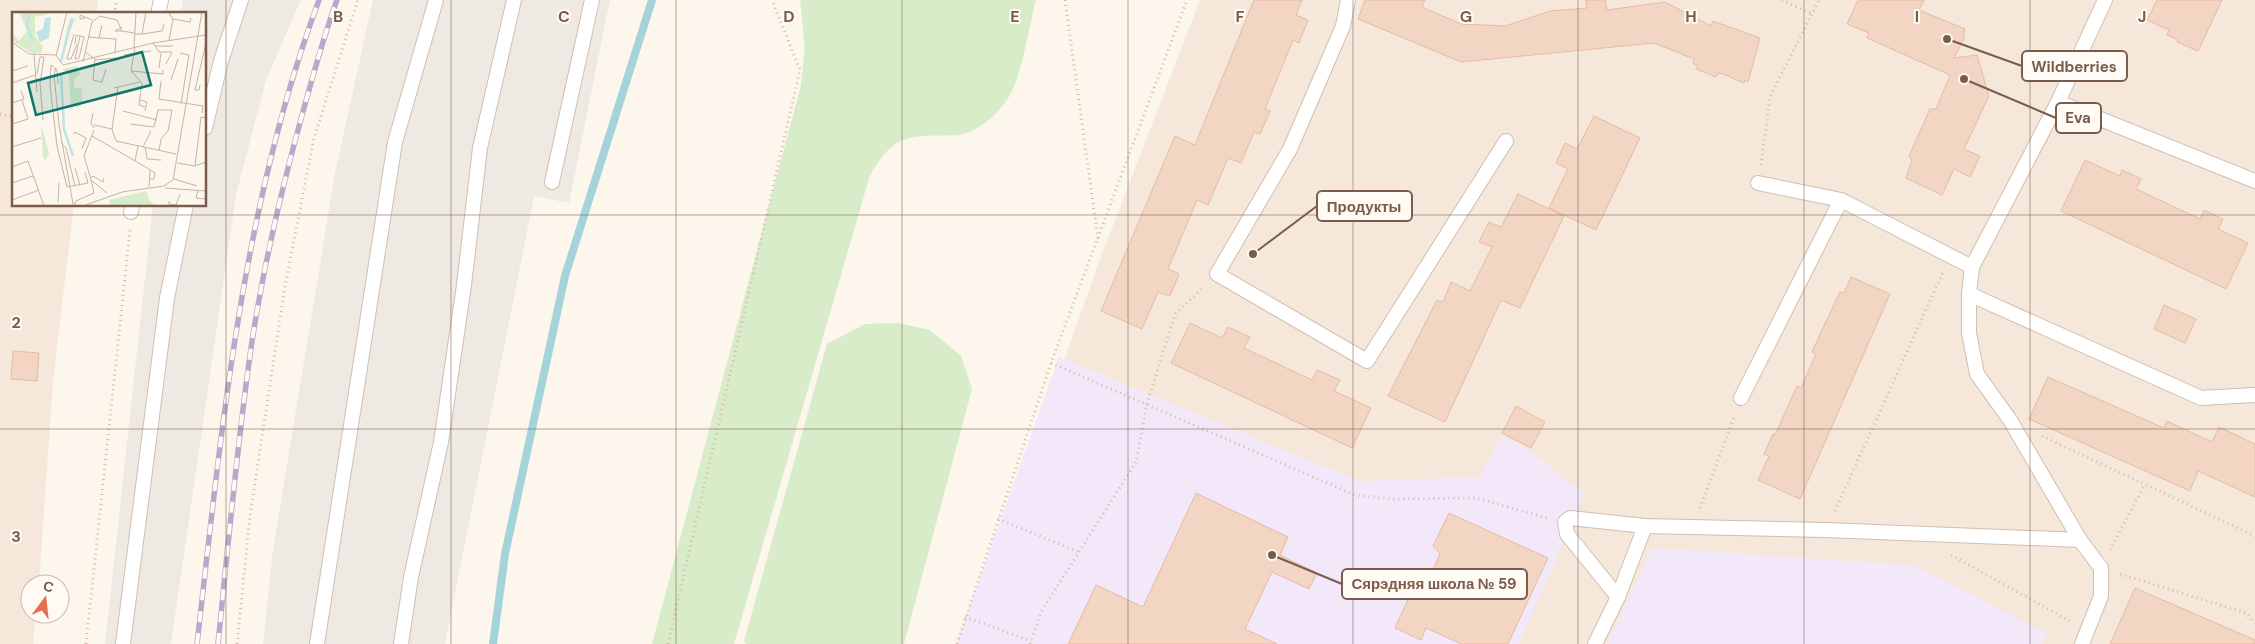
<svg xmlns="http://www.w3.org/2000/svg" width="2255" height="644" viewBox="0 0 2255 644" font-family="'DM Sans',sans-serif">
  <rect width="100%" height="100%" fill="#fdf6ec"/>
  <!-- residential -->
  <g fill="#f5e8da">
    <path d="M 0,0 L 98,0 L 96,14 L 14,14 L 14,205 L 74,205 L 53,381 L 39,584 L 30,584 L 30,614 L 36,614 L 33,644 L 0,644 Z"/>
    <path d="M 1200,0 L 2255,0 L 2255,644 L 967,644 L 1019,485 L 1102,254 Z"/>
  </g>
  <!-- industrial -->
  <g fill="#efe9e4">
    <path d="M 183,0 L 301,0 L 266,80 L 236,195 L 171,644 L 105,644 L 153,205 L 205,205 L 205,14 L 180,14 Z"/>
    <path d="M 373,0 L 610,0 L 569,203 L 534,196 L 445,644 L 263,644 L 273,550 L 335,173 Z"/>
  </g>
  <!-- education -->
  <g fill="#f3e8fa">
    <path d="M 1059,357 L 1359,481 L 1479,477 L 1502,436 L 1526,448 L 1584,494 L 1519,644 L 956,644 Z"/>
    <path d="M 1652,548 L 1913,565 L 2047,633 L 2041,644 L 1607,644 Z"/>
  </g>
  <!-- green -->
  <g fill="#d8ecc9">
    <path d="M 800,0 L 1036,0 C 1029,27 1023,69 1011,93 C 1002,111 979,132 958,135 C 937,137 912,132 894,145 C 883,153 877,164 870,175 L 734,644 L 652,644 L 801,85 L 805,48 Z"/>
    <path d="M 898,323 L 930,330 L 961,356 L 972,389 L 904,644 L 746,644 L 744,641 L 827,344 L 865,324 Z"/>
  </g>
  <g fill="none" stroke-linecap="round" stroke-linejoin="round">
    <!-- stream -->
    <path stroke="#a5d3da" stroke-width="8" d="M 493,644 L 505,554 L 565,276 L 652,0"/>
  </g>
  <!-- building -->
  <g fill="#f3d5c3" stroke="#e6bba3">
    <path d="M 1254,0 L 1302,0 L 1296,15 L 1308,20 L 1299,43 L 1293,40 L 1265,109 L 1270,111 L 1260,134 L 1254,132 L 1241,163 L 1228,158 L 1208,205 L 1197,200 L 1168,269 L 1179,274 L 1170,296 L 1158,292 L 1142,329 L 1101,311 L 1175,136 L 1195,145 Z"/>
    <path d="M 1365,0 L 1425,0 L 1422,7 L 1461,24 L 1505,26 L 1550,11 L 1587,8 L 1586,0 L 1605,0 L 1607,10 L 1665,2 L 1711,26 L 1713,21 L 1760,38 L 1748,82 L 1745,80 L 1744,83 L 1723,74 L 1718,73 L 1716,77 L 1696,69 L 1698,66 L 1693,63 L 1694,59 L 1654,43 L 1461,62 L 1358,19 Z"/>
    <path d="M 1858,0 L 1924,0 L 1919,10 L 1965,29 L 1963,35 L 1965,36 L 1954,58 L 1977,55 L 1989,96 L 1964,149 L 1980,156 L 1970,177 L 1954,169 L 1942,195 L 1906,178 L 1912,160 L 1909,156 L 1930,109 L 1936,109 L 1950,75 L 1867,38 L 1869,33 L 1847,24 Z"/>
    <path d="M 2157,0 L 2222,0 L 2198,51 L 2177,42 L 2178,40 L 2167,35 L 2169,30 L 2147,20 Z"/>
    <path d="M 1594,116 L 1640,138 L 1596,230 L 1549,208 L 1568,169 L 1556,163 L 1565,143 L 1577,149 Z"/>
    <path d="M 2085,160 L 2120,176 L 2122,170 L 2141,179 L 2136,189 L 2200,219 L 2204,210 L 2223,219 L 2218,229 L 2248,243 L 2226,289 L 2061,211 Z"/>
    <path d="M 1518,194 L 1564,216 L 1520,308 L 1501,300 L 1445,422 L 1388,396 L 1437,300 L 1441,302 L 1444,300 L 1451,282 L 1470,291 L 1492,247 L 1479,242 L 1489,222 L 1501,227 Z"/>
    <path d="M 1851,277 L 1890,294 L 1800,499 L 1758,480 L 1769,456 L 1764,454 L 1773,434 L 1775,435 L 1797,386 L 1801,388 L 1816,354 L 1812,352 L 1822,330 L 1840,292 L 1844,293 Z"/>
    <path d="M 2164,305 L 2196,319 L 2185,343 L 2154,329 Z"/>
    <path d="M 1190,323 L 1222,338 L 1228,327 L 1250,337 L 1244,348 L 1312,380 L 1317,370 L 1340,380 L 1334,391 L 1371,408 L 1352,448 L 1171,363 Z"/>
    <path d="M 13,351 L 39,353 L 37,381 L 11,379 Z"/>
    <path d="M 2048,377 L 2164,428 L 2167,421 L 2212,442 L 2219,427 L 2255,444 L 2255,497 L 2198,471 L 2190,491 L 2029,419 Z"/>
    <path d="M 1516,406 L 1545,422 L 1531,448 L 1502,433 Z"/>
    <path d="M 1196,493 L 1288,537 L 1280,555 L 1317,573 L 1309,589 L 1272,572 L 1245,629 L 1277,644 L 1068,644 L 1096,585 L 1143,607 Z"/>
    <path d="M 1449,513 L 1548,558 L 1508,644 L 1461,644 L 1426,628 L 1421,640 L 1395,628 L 1416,582 L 1427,583 L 1440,554 L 1433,546 Z"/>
    <path d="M 2135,588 L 2255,640 L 2255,644 L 2110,644 Z"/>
  </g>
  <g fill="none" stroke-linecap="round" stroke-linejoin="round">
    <!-- service casing -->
    <g stroke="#d1beb0" stroke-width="16">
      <g id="service">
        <path d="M 1348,0 L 1343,26 L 1290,149 L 1217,274 L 1367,361 L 1506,141"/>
        <path d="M 158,14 L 161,0"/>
        <path d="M 2058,102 L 2255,181"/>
        <path d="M 205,128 L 221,61 L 241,0"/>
        <path d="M 552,182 L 592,0"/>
        <path d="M 1758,183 L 1841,200 L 1972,267"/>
        <path d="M 131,212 L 132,205"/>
        <path d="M 1969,294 L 2201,398 L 2255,395"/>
        <path d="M 1741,398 L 1841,200"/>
        <path d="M 1618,597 L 1567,534 L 1565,522 L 1570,518 L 1645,526 L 1826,530 L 2080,540"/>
        <path d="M 123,644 L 167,298 L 186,205"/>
        <path d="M 317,644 L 395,142 L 436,0"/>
        <path d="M 401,644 L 411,577 L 441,442 L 464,285 L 480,148 L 514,0"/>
        <path d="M 1595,644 L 1618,597 L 1645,526"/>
        <path d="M 2082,644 L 2101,596 L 2101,568 L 2080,540 L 2010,420 L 1977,374 L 1969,333 L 1969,294 L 1972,267 L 2058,102 L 2105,0"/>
      </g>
    </g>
    <!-- path -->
    <g stroke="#d9b8a5" stroke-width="3" stroke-dasharray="1 4" stroke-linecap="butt">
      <path d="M 1065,0 L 1098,239"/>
      <path d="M 1782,0 L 1812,14"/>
      <path d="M 114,14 L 117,0"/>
      <path d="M 0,114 L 14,117"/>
      <path d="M 1761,165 L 1770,97 L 1819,0"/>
      <path d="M 1051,363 L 1355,495 L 1393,499 L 1476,498 L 1547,518"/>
      <path d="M 2042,436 L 2255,536"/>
      <path d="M 1700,508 L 1735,415"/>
      <path d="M 1835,511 L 1943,272"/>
      <path d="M 998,519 L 1079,552"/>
      <path d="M 2110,550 L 2145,484"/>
      <path d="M 1951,555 L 2070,621"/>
      <path d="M 2120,574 L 2246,613 L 2255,623"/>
      <path d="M 965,617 L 1031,641"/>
      <path d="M 86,644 L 130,230"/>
      <path d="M 237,644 L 250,516 L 285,286 L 314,138 L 358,0"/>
      <path d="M 668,644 L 800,70 L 772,0"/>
      <path d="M 957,644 L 1051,363 L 1187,0"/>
      <path d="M 1030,644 L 1041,612 L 1136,462 L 1147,404 L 1175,314 L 1204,287"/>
    </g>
    <!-- service -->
    <use href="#service" stroke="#fff" stroke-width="14"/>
    <!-- rail casing -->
    <g stroke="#b9a8c9" stroke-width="5.5">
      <g id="rail">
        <path d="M 197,644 C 222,426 242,207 319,0"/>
        <path d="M 218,644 C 228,545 237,446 251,348 C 263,267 282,187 304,108 C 314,72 324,35 337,0"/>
      </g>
    </g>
    <!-- rail -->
    <use href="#rail" stroke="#fffaf3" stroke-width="4" stroke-dasharray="11" stroke-linecap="butt"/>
  </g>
  <!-- grid -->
  <path fill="none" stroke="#7a5c4d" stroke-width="1" stroke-opacity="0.55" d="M 226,0 L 226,644M 451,0 L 451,644M 676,0 L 676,644M 902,0 L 902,644M 1128,0 L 1128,644M 1353,0 L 1353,644M 1578,0 L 1578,644M 1804,0 L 1804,644M 2030,0 L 2030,644M 0,215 L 2255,215M 0,429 L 2255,429"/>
  <!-- overview -->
  <g transform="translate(12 12)">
    <rect width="194" height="194" fill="#fdf6ec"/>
    <path d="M 7,0 L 44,0 L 23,5 L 23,24 L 31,35 L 29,41 L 19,41 L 0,28 L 0,22 L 7,29 L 15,19 ZM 64,6 L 58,19 L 50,49 L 55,16 L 58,8 ZM 65,54 L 68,62 L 62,67 L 62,76 L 70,77 L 70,92 L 66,96 L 62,93 L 59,99 L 57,62 L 50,57 ZM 29,112 L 37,141 L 34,148 L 31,146 ZM 134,179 L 139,191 L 151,194 L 99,194 L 97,188 Z" fill="#d8ecc9"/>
    <path d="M 39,5 L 37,26 L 28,30 L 24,20 L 31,17 L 33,6 Z" fill="#bfe3e8"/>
    <path fill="none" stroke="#bfe3e8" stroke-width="2.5" d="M 18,0 L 15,13 L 20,28M 49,49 L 60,6M 49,61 L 52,117 L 61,144"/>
    <path fill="none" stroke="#c5b3a7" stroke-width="1" d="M 156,0 L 161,7 L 157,28M 73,6 L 68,7 L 68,3 L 80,8M 161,7 L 178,10 L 179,6M 110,15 L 103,19 L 110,19M 62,22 L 55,47 L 59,47 L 65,32M 123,22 L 130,22 L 134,0M 130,22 L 150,19 L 152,12M 77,25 L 87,26 L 90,13M 87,26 L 104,27 L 103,41M 0,30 L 17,42 L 44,43 L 51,53 L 141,31 L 194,23M 141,31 L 147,40 L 160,40 L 154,52M 63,32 L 64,23 L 68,24 L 63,47 L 67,46 L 72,25 L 68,24M 143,34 L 161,34M 122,35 L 124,0M 123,35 L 119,59 L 130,71 L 127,93 L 133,95M 73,40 L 83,47 L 81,68 L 90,70 L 94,57M 168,41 L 177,43 L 169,92M 22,42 L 25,80M 112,43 L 139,39M 44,44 L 55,0M 28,45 L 32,45 L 28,71 L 31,108M 83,48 L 104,46M 71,50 L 80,10 L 88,4 L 105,8 L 110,19 L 122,21M 42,55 L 39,53 L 38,73 L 45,134 L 55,175 L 76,171 L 73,160M 44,55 L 42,63 L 47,113 L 61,192M 147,56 L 149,41M 42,57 L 45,58 L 46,72M 0,59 L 16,54M 119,59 L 151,62 L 151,58M 25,62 L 28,45M 159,68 L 166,47M 149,69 L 147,87 L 191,94 L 190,101M 0,71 L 23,63M 188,73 L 187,78 L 183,78 L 194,31M 102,76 L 128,70M 128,88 L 135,90 L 133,99M 0,91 L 12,87 L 9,79M 111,99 L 145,108M 81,101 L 79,111 L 82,116M 0,112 L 16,107 L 10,88M 118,112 L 142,115 L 146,98 L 160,98 L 156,119 L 149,127 L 147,139M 82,113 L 100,117 L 104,129 L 164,142M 100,117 L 106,75M 62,122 L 63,120 L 74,126 L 70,137M 80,124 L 137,157 L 143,161 L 142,167 L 137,167M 194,128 L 194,146M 49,131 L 54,136 L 63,174M 0,135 L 29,126M 131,135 L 139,119M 133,135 L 135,147 L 149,148M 123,149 L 126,134M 165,151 L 183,154 L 194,150M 183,154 L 189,105 L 194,106M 0,155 L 16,149 L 32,194M 63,156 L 68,173M 78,167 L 81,164 L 91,170 L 92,166M 162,167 L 185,174M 79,168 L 72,144 L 82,118M 79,168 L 95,181M 0,171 L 21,164M 137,175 L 138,158M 153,176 L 194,179M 186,178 L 184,186 L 194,187M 0,188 L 27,178M 157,189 L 157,192 L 164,193 L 168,182M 46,190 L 47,171M 62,194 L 64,189 L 82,181 L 79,168M 71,194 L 110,180 L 152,174 L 161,168 L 190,0"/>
    <path fill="#0f766e" fill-opacity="0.15" stroke="#0f766e" stroke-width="2.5" d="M 130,40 L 139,73 L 24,103 L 16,71 Z"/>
    <rect width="194" height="194" fill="none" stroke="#7a5c4d" stroke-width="2.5"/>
  </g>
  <g font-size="16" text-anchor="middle" font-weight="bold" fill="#7a5c4d" stroke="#fffaf3" stroke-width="4" stroke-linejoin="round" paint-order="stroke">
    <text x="338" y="22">B</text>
    <text x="564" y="22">C</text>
    <text x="789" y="22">D</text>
    <text x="1015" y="22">E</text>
    <text x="1240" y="22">F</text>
    <text x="1466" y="22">G</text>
    <text x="1691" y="22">H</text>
    <text x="1917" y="22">I</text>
    <text x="2142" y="22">J</text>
    <text x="16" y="328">2</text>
    <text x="16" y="542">3</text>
  </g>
  <!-- callouts -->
  <path fill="none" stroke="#7a5c4d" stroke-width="2" d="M1947 39L2022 66M1964 79L2056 118M1253 254L1317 206M1272 555L1342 584"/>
  <g fill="#7a5c4d" stroke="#fffaf3" stroke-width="2">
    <circle cx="1947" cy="39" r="5"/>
    <circle cx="1964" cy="79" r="5"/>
    <circle cx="1253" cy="254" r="5"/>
    <circle cx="1272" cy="555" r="5"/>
  </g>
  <g fill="#fffaf3" stroke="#7a5c4d" stroke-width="2">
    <rect x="2022" y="51" width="105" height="30" rx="5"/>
    <rect x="2056" y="103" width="45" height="30" rx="5"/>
    <rect x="1317" y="191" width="95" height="30" rx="5"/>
    <rect x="1342" y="569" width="185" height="30" rx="5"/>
  </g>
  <g font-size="15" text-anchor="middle" font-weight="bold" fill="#7a5c4d">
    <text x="2074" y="72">Wildberries</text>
    <text x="2078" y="123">Eva</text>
    <text x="1364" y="212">Продукты</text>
    <text x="1434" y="589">Сярэдняя школа № 59</text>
  </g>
  <!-- north arrow -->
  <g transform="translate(45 599) rotate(15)"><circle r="24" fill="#fffaf3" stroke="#cabbb1"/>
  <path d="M0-4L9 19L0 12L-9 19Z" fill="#e76f51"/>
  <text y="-8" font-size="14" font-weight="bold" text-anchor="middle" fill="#7a5c4d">С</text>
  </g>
</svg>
